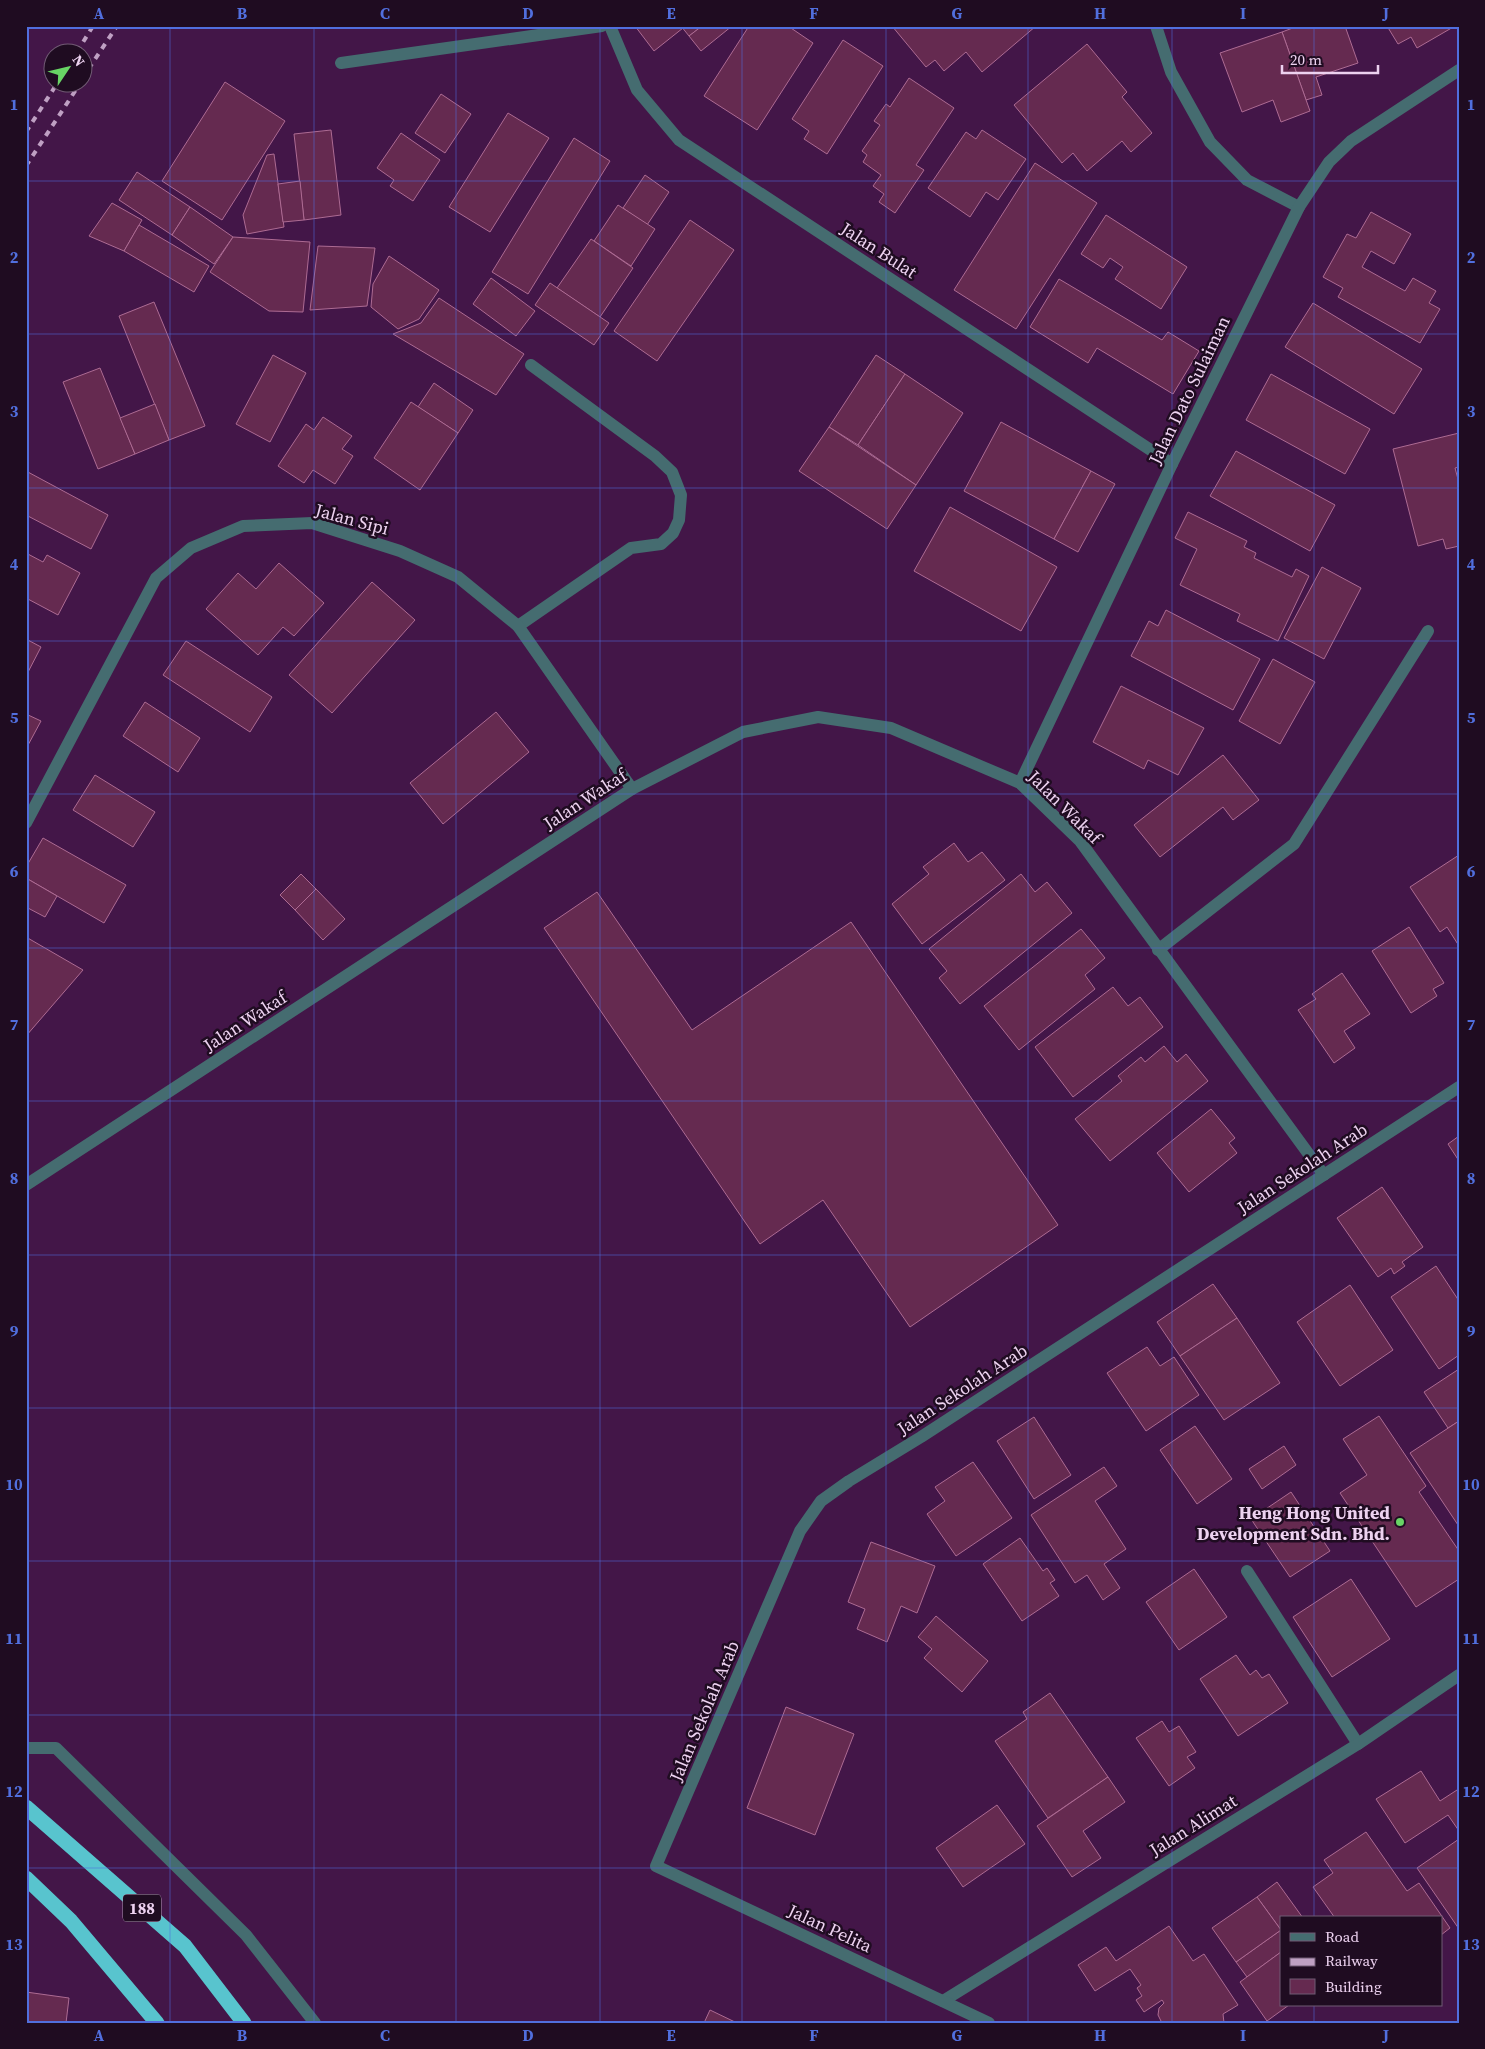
<svg xmlns="http://www.w3.org/2000/svg" width="1485" height="2049" viewBox="0 0 1485 2049" font-family="'Source Serif 4',serif">
  <rect width="100%" height="100%" fill="#431648"/>
  <!-- building -->
  <g fill="#652a50" stroke="#ad6b93">
    <path d="M 635,26 L 681,26 L 683,28 L 654,51 Z"/>
    <path d="M 681,26 L 702,26 L 689,36 Z"/>
    <path d="M 702,26 L 732,26 L 701,51 L 689,36 Z"/>
    <path d="M 749,26 L 788,26 L 813,43 L 757,130 L 704,96 Z"/>
    <path d="M 892,26 L 1036,26 L 982,72 L 966,52 L 944,71 L 935,60 L 926,67 Z"/>
    <path d="M 1298,26 L 1345,26 L 1358,63 L 1316,77 L 1322,95 L 1306,100 L 1282,32 Z"/>
    <path d="M 1387,26 L 1455,26 L 1417,48 L 1411,37 L 1398,44 Z"/>
    <path d="M 1282,32 L 1310,111 L 1281,122 L 1273,100 L 1242,112 L 1220,53 Z"/>
    <path d="M 843,40 L 883,66 L 827,154 L 804,139 L 809,131 L 792,119 Z"/>
    <path d="M 1087,44 L 1127,92 L 1122,97 L 1152,133 L 1131,152 L 1122,141 L 1087,171 L 1073,153 L 1062,163 L 1014,105 Z"/>
    <path d="M 909,78 L 954,108 L 916,165 L 924,170 L 895,213 L 879,202 L 884,194 L 873,186 L 881,175 L 863,162 L 867,155 L 862,151 L 880,125 L 874,121 L 886,104 L 890,107 Z"/>
    <path d="M 225,82 L 285,121 L 222,220 L 162,181 Z"/>
    <path d="M 441,94 L 471,114 L 445,153 L 415,133 Z"/>
    <path d="M 508,113 L 549,138 L 490,232 L 449,207 Z"/>
    <path d="M 331,130 L 341,215 L 304,220 L 294,134 Z"/>
    <path d="M 982,130 L 1026,159 L 998,200 L 986,192 L 970,217 L 928,188 L 966,132 L 976,139 Z"/>
    <path d="M 401,133 L 440,160 L 413,201 L 390,186 L 394,180 L 377,168 Z"/>
    <path d="M 574,138 L 610,161 L 528,294 L 492,272 Z"/>
    <path d="M 274,154 L 284,227 L 247,234 L 243,215 L 267,155 Z"/>
    <path d="M 1035,163 L 1097,203 L 1016,329 L 954,290 Z"/>
    <path d="M 137,172 L 190,207 L 172,235 L 119,200 Z"/>
    <path d="M 645,175 L 669,192 L 647,225 L 623,208 Z"/>
    <path d="M 300,181 L 304,220 L 283,222 L 278,184 Z"/>
    <path d="M 112,203 L 142,220 L 124,251 L 89,236 Z"/>
    <path d="M 618,205 L 655,229 L 631,266 L 594,241 Z"/>
    <path d="M 190,207 L 233,237 L 214,264 L 172,235 Z"/>
    <path d="M 1371,212 L 1411,234 L 1394,264 L 1371,251 L 1362,267 L 1405,291 L 1413,278 L 1436,291 L 1429,303 L 1440,309 L 1420,343 L 1338,297 L 1343,288 L 1323,277 L 1347,234 L 1356,238 Z"/>
    <path d="M 1106,215 L 1187,267 L 1161,309 L 1115,279 L 1123,267 L 1110,258 L 1103,268 L 1081,254 Z"/>
    <path d="M 690,220 L 734,250 L 657,361 L 614,331 Z"/>
    <path d="M 139,225 L 209,266 L 194,292 L 124,251 Z"/>
    <path d="M 233,237 L 310,242 L 303,312 L 269,311 L 210,272 Z"/>
    <path d="M 591,239 L 633,268 L 600,317 L 557,288 Z"/>
    <path d="M 318,246 L 375,248 L 367,306 L 310,310 Z"/>
    <path d="M 389,256 L 439,290 L 419,319 L 398,329 L 371,307 L 373,284 Z"/>
    <path d="M 491,278 L 535,311 L 516,336 L 473,304 Z"/>
    <path d="M 1059,279 L 1162,340 L 1168,332 L 1199,351 L 1173,394 L 1097,348 L 1088,363 L 1030,327 Z"/>
    <path d="M 550,283 L 609,323 L 594,345 L 535,305 Z"/>
    <path d="M 439,298 L 524,354 L 496,395 L 393,334 L 421,323 Z"/>
    <path d="M 154,302 L 205,426 L 169,440 L 119,316 Z"/>
    <path d="M 1313,303 L 1422,369 L 1394,414 L 1285,347 Z"/>
    <path d="M 273,355 L 306,373 L 270,442 L 236,424 Z"/>
    <path d="M 876,355 L 905,374 L 858,445 L 829,427 Z"/>
    <path d="M 100,368 L 135,454 L 98,469 L 63,382 Z"/>
    <path d="M 905,374 L 963,413 L 916,485 L 858,445 Z"/>
    <path d="M 1271,374 L 1370,429 L 1345,474 L 1246,420 Z"/>
    <path d="M 434,383 L 473,410 L 458,433 L 418,407 Z"/>
    <path d="M 411,402 L 458,433 L 420,490 L 374,458 Z"/>
    <path d="M 155,404 L 169,440 L 135,454 L 120,418 Z"/>
    <path d="M 323,417 L 352,436 L 342,449 L 353,456 L 335,484 L 313,470 L 304,483 L 278,466 L 306,424 L 314,430 Z"/>
    <path d="M 1001,422 L 1091,471 L 1054,539 L 964,491 Z"/>
    <path d="M 829,427 L 916,485 L 887,529 L 799,471 Z"/>
    <path d="M 1459,433 L 1459,467 L 1455,468 L 1459,483 L 1459,546 L 1446,549 L 1443,539 L 1418,546 L 1393,449 Z"/>
    <path d="M 1236,451 L 1335,505 L 1310,551 L 1210,496 Z"/>
    <path d="M 26,471 L 108,515 L 91,549 L 26,515 Z"/>
    <path d="M 1091,471 L 1115,484 L 1078,552 L 1054,539 Z"/>
    <path d="M 950,507 L 1057,567 L 1021,631 L 914,571 Z"/>
    <path d="M 1188,512 L 1247,541 L 1244,547 L 1256,553 L 1254,558 L 1292,577 L 1296,569 L 1309,576 L 1278,641 L 1237,621 L 1240,614 L 1180,585 L 1197,549 L 1175,538 Z"/>
    <path d="M 26,553 L 43,562 L 47,555 L 80,573 L 58,615 L 26,598 Z"/>
    <path d="M 279,563 L 324,603 L 294,636 L 283,627 L 258,655 L 206,609 L 238,573 L 256,589 Z"/>
    <path d="M 1322,567 L 1361,588 L 1324,659 L 1284,638 Z"/>
    <path d="M 372,582 L 415,620 L 332,713 L 289,675 Z"/>
    <path d="M 1166,610 L 1260,659 L 1233,710 L 1131,656 L 1149,621 L 1158,626 Z"/>
    <path d="M 26,639 L 41,647 L 26,676 Z"/>
    <path d="M 186,641 L 272,697 L 250,732 L 163,675 Z"/>
    <path d="M 1273,659 L 1315,682 L 1280,744 L 1239,721 Z"/>
    <path d="M 1121,686 L 1204,728 L 1178,775 L 1148,760 L 1144,769 L 1093,742 Z"/>
    <path d="M 145,702 L 200,738 L 178,772 L 123,736 Z"/>
    <path d="M 496,712 L 529,752 L 443,824 L 410,783 Z"/>
    <path d="M 26,714 L 41,721 L 27,747 L 26,746 Z"/>
    <path d="M 1223,755 L 1259,800 L 1233,820 L 1223,807 L 1160,857 L 1134,825 Z"/>
    <path d="M 95,775 L 155,812 L 133,847 L 73,810 Z"/>
    <path d="M 43,838 L 126,885 L 104,923 L 26,878 L 26,867 Z"/>
    <path d="M 954,843 L 968,862 L 982,852 L 1005,880 L 922,944 L 892,904 L 929,874 L 923,867 Z"/>
    <path d="M 1459,855 L 1459,946 L 1447,927 L 1440,932 L 1410,887 Z"/>
    <path d="M 301,874 L 316,889 L 295,910 L 280,895 Z"/>
    <path d="M 1021,874 L 1035,892 L 1047,882 L 1072,913 L 960,1004 L 939,978 L 947,971 L 929,949 Z"/>
    <path d="M 26,878 L 57,896 L 45,917 L 26,907 Z"/>
    <path d="M 316,889 L 345,919 L 323,940 L 295,910 Z"/>
    <path d="M 597,892 L 692,1030 L 851,922 L 1058,1225 L 910,1327 L 823,1200 L 760,1244 L 544,928 Z"/>
    <path d="M 1409,927 L 1444,983 L 1433,989 L 1437,996 L 1411,1013 L 1372,951 Z"/>
    <path d="M 1081,929 L 1105,958 L 1085,975 L 1095,989 L 1019,1050 L 984,1006 Z"/>
    <path d="M 26,937 L 83,970 L 26,1036 Z"/>
    <path d="M 1342,973 L 1370,1014 L 1344,1031 L 1355,1048 L 1334,1063 L 1298,1010 L 1316,999 L 1312,994 Z"/>
    <path d="M 1113,987 L 1128,1006 L 1140,997 L 1163,1027 L 1073,1097 L 1035,1047 Z"/>
    <path d="M 1164,1046 L 1177,1062 L 1186,1054 L 1208,1081 L 1110,1161 L 1075,1119 L 1122,1081 L 1118,1076 L 1141,1057 L 1145,1062 Z"/>
    <path d="M 1211,1109 L 1235,1138 L 1229,1143 L 1237,1153 L 1189,1192 L 1157,1153 Z"/>
    <path d="M 1459,1136 L 1459,1161 L 1448,1144 Z"/>
    <path d="M 1382,1187 L 1423,1247 L 1402,1262 L 1405,1266 L 1394,1274 L 1391,1268 L 1378,1277 L 1337,1218 Z"/>
    <path d="M 1436,1266 L 1459,1301 L 1459,1355 L 1439,1369 L 1391,1297 Z"/>
    <path d="M 1213,1284 L 1237,1318 L 1180,1356 L 1157,1322 Z"/>
    <path d="M 1350,1285 L 1393,1350 L 1340,1386 L 1297,1322 Z"/>
    <path d="M 1237,1318 L 1280,1383 L 1224,1420 L 1180,1356 Z"/>
    <path d="M 1147,1347 L 1160,1366 L 1174,1357 L 1199,1395 L 1146,1431 L 1107,1373 Z"/>
    <path d="M 1459,1369 L 1459,1421 L 1448,1428 L 1424,1392 Z"/>
    <path d="M 1379,1416 L 1426,1486 L 1419,1492 L 1459,1551 L 1459,1579 L 1416,1607 L 1340,1493 L 1367,1475 L 1343,1439 Z"/>
    <path d="M 1034,1417 L 1071,1475 L 1034,1499 L 997,1441 Z"/>
    <path d="M 1459,1421 L 1459,1524 L 1458,1525 L 1410,1453 Z"/>
    <path d="M 1195,1426 L 1232,1479 L 1197,1504 L 1160,1450 Z"/>
    <path d="M 1284,1446 L 1296,1465 L 1262,1489 L 1249,1469 Z"/>
    <path d="M 973,1462 L 1012,1518 L 956,1556 L 927,1514 L 945,1501 L 935,1487 Z"/>
    <path d="M 1104,1467 L 1117,1486 L 1095,1501 L 1126,1549 L 1104,1564 L 1120,1588 L 1103,1600 L 1087,1575 L 1075,1583 L 1031,1515 Z"/>
    <path d="M 1291,1492 L 1330,1551 L 1290,1577 L 1251,1519 Z"/>
    <path d="M 1020,1538 L 1043,1571 L 1047,1568 L 1055,1580 L 1050,1583 L 1059,1596 L 1022,1621 L 983,1564 Z"/>
    <path d="M 871,1542 L 935,1566 L 917,1613 L 901,1606 L 887,1642 L 857,1629 L 865,1609 L 848,1602 Z"/>
    <path d="M 1194,1569 L 1227,1617 L 1179,1650 L 1146,1602 Z"/>
    <path d="M 1351,1579 L 1390,1639 L 1332,1677 L 1293,1617 Z"/>
    <path d="M 936,1616 L 988,1661 L 962,1692 L 924,1658 L 932,1649 L 918,1637 Z"/>
    <path d="M 1236,1655 L 1250,1675 L 1256,1670 L 1262,1678 L 1269,1674 L 1288,1703 L 1238,1736 L 1200,1679 Z"/>
    <path d="M 1050,1693 L 1108,1777 L 1048,1818 L 995,1741 L 1027,1719 L 1023,1712 Z"/>
    <path d="M 786,1707 L 854,1734 L 815,1835 L 747,1808 Z"/>
    <path d="M 1162,1721 L 1169,1732 L 1179,1726 L 1196,1752 L 1187,1757 L 1195,1768 L 1169,1786 L 1136,1738 Z"/>
    <path d="M 1421,1771 L 1440,1801 L 1457,1790 L 1459,1793 L 1459,1831 L 1448,1815 L 1405,1843 L 1376,1799 Z"/>
    <path d="M 1108,1777 L 1125,1802 L 1083,1831 L 1101,1858 L 1072,1877 L 1037,1826 Z"/>
    <path d="M 997,1805 L 1025,1844 L 963,1887 L 936,1848 Z"/>
    <path d="M 1366,1832 L 1407,1891 L 1419,1883 L 1450,1928 L 1441,1935 L 1441,1918 L 1335,1918 L 1313,1887 L 1333,1873 L 1324,1860 Z"/>
    <path d="M 1459,1839 L 1459,1929 L 1417,1868 Z"/>
    <path d="M 1277,1882 L 1303,1918 L 1281,1918 L 1281,1952 L 1247,1977 L 1236,1962 L 1281,1930 L 1257,1897 Z"/>
    <path d="M 1257,1897 L 1281,1930 L 1236,1962 L 1212,1928 Z"/>
    <path d="M 1169,1926 L 1193,1961 L 1204,1954 L 1238,2005 L 1223,2014 L 1224,2023 L 1162,2023 L 1158,2015 L 1159,2008 L 1164,2003 L 1162,2000 L 1144,2012 L 1136,2000 L 1142,1996 L 1137,1988 L 1141,1985 L 1130,1969 L 1095,1991 L 1078,1965 L 1106,1947 L 1116,1961 Z"/>
    <path d="M 1281,1952 L 1281,2005 L 1289,2005 L 1267,2021 L 1240,1982 Z"/>
    <path d="M 26,1992 L 69,1998 L 66,2023 L 26,2023 Z"/>
    <path d="M 710,2010 L 737,2023 L 704,2023 Z"/>
  </g>
  <g fill="none" stroke-linecap="round" stroke-linejoin="round">
    <!-- lane -->
    <g stroke="#456c70" stroke-width="12">
      <path d="M 518,626 L 631,548 L 661,544 L 673,533 L 679,520 L 681,495 L 672,472 L 655,456 L 531,365"/>
      <path d="M 26,1748 L 56,1748 L 246,1935 L 315,2023"/>
    </g>
    <!-- street -->
    <g stroke="#456c70" stroke-width="12">
      <path d="M 610,26 L 637,90 L 679,140 L 1172,464"/>
      <path d="M 1156,26 L 1171,72 L 1210,142 L 1247,180 L 1299,207"/>
      <path d="M 341,63 L 602,26"/>
      <path d="M 1020,783 L 1172,464 L 1299,207 L 1329,162 L 1351,141 L 1459,70"/>
      <path d="M 26,823 L 156,578 L 191,548 L 243,526 L 312,523 L 400,551 L 458,577 L 518,626 L 632,789"/>
      <path d="M 1158,950 L 1294,844 L 1428,631"/>
      <path d="M 26,1185 L 632,789 L 743,732 L 818,717 L 891,728 L 1020,783 L 1080,841 L 1324,1175"/>
      <path d="M 1247,1571 L 1358,1744"/>
      <path d="M 943,2001 L 1358,1744 L 1459,1675"/>
      <path d="M 989,2023 L 656,1866 L 800,1531 L 821,1501 L 849,1481 L 921,1437 L 1459,1087"/>
    </g>
    <!-- highway -->
    <g stroke="#58c4ce" stroke-width="15">
      <path d="M 26,1807 L 185,1946 L 244,2023"/>
      <path d="M 26,1878 L 71,1921 L 157,2023"/>
    </g>
    <!-- rail -->
    <g stroke="#bfa0c3" stroke-width="4" stroke-dasharray="6 6" stroke-linecap="butt">
      <path d="M 77,52 L 93,26"/>
      <path d="M 82,79 L 117,26"/>
      <path d="M 26,132 L 58,82"/>
      <path d="M 26,166 L 81,82"/>
    </g>
  </g>
  <!-- grid -->
  <path fill="none" stroke="#516fde" stroke-width="1" stroke-opacity="0.55" d="M 170,26 L 170,2023M 314,26 L 314,2023M 456,26 L 456,2023M 600,26 L 600,2023M 742,26 L 742,2023M 886,26 L 886,2023M 1028,26 L 1028,2023M 1172,26 L 1172,2023M 1314,26 L 1314,1918M 26,181 L 1459,181M 26,334 L 1459,334M 26,488 L 1459,488M 26,641 L 1459,641M 26,794 L 1459,794M 26,948 L 1459,948M 26,1101 L 1459,1101M 26,1255 L 1459,1255M 26,1408 L 1459,1408M 26,1561 L 1459,1561M 26,1715 L 1459,1715M 26,1868 L 1459,1868M 1314,2005 L 1314,2023"/>
  <!-- markers -->
  <circle fill="#68d465" stroke="#1f0c21" stroke-width="2" cx="1400" cy="1522" r="5"/>
  <g text-anchor="middle" dominant-baseline="central" stroke-width="5" stroke-linejoin="round" paint-order="stroke">
    <!-- shield labels -->
    <rect fill="#1f0c21" stroke="#af97b2" stroke-width="1" x="123" y="1894.5" width="38" height="27" rx="4"/>
    <g font-size="16" font-weight="bold" fill="#edd2f0">
      <text x="142" y="1908">188</text>
    </g>
    <!-- street labels -->
    <g font-size="18" fill="#edd2f0" stroke="#1f0c21">
      <text transform="translate(879 250) rotate(33)">Jalan Bulat</text>
      <text transform="translate(1189 390) rotate(-64)">Jalan Dato Sulaiman</text>
      <text transform="translate(352 519) rotate(15)">Jalan Sipi</text>
      <text transform="translate(585 799) rotate(-33)">Jalan Wakaf</text>
      <text transform="translate(1065 807) rotate(45)">Jalan Wakaf</text>
      <text transform="translate(245 1021) rotate(-33)">Jalan Wakaf</text>
      <text transform="translate(1302 1168) rotate(-33)">Jalan Sekolah Arab</text>
      <text transform="translate(962 1389) rotate(-33)">Jalan Sekolah Arab</text>
      <text transform="translate(704 1711) rotate(-67)">Jalan Sekolah Arab</text>
      <text transform="translate(1193 1825) rotate(-32)">Jalan Alimat</text>
      <text transform="translate(830 1928) rotate(25)">Jalan Pelita</text>
    </g>
    <!-- poi labels -->
    <g font-size="18" font-weight="bold" fill="#edd2f0" stroke="#1f0c21" text-anchor="end">
      <text x="1390" y="1512">Heng Hong United<tspan x="1390" dy="21">Development Sdn. Bhd.</tspan></text>
    </g>
  </g>
  <!-- border -->
  <rect width="1485" height="2049" fill="none" stroke="#1f0c21" stroke-width="55"/>
  <!-- legend -->
  <rect x="1280" y="1916" width="162" height="90" fill="#1f0c21" stroke="#715b74"/>
  <rect x="1290" y="1933" width="25" height="8" fill="#456c70" stroke="#715b74"/>
  <text x="1325" y="1942" font-size="15" fill="#edd2f0">Road</text>
  <rect x="1290" y="1958" width="25" height="8" fill="#bfa0c3" stroke="#715b74"/>
  <text x="1325" y="1966" font-size="15" fill="#edd2f0">Railway</text>
  <rect x="1290" y="1979" width="25" height="15" fill="#652a50" stroke="#715b74"/>
  <text x="1325" y="1992" font-size="15" fill="#edd2f0">Building</text>
  <!-- north arrow -->
  <g transform="translate(68 68) rotate(55)"><circle r="24" fill="#1f0c21" stroke="#715b74"/>
  <path d="M0-4L9 19L0 12L-9 19Z" fill="#68d465"/>
  <text y="-8" font-size="14" font-weight="bold" text-anchor="middle" fill="#edd2f0">N</text>
  </g>
  <!-- scale -->
  <path d="M1282 65v8h96v-8" fill="none" stroke="#edd2f0" stroke-width="2.5"/>
  <text x="1290" y="65" font-size="15" fill="#edd2f0" stroke="#1f0c21" stroke-width="4" paint-order="stroke">20 m</text>
  <rect x="28" y="28" width="1430" height="1994" fill="none" stroke="#516fde" stroke-width="2"/>
  <g font-size="16" text-anchor="middle" font-weight="bold" fill="#516fde">
    <text x="99" y="19">A</text>
    <text x="242" y="19">B</text>
    <text x="385" y="19">C</text>
    <text x="528" y="19">D</text>
    <text x="671" y="19">E</text>
    <text x="814" y="19">F</text>
    <text x="957" y="19">G</text>
    <text x="1100" y="19">H</text>
    <text x="1243" y="19">I</text>
    <text x="1386" y="19">J</text>
    <text x="14" y="110">1</text>
    <text x="1471" y="110">1</text>
    <text x="14" y="263">2</text>
    <text x="1471" y="263">2</text>
    <text x="14" y="417">3</text>
    <text x="1471" y="417">3</text>
    <text x="14" y="570">4</text>
    <text x="1471" y="570">4</text>
    <text x="14" y="723">5</text>
    <text x="1471" y="723">5</text>
    <text x="14" y="877">6</text>
    <text x="1471" y="877">6</text>
    <text x="14" y="1030">7</text>
    <text x="1471" y="1030">7</text>
    <text x="14" y="1184">8</text>
    <text x="1471" y="1184">8</text>
    <text x="14" y="1337">9</text>
    <text x="1471" y="1337">9</text>
    <text x="14" y="1490">10</text>
    <text x="1471" y="1490">10</text>
    <text x="14" y="1644">11</text>
    <text x="1471" y="1644">11</text>
    <text x="14" y="1797">12</text>
    <text x="1471" y="1797">12</text>
    <text x="14" y="1950">13</text>
    <text x="1471" y="1950">13</text>
    <text x="99" y="2041">A</text>
    <text x="242" y="2041">B</text>
    <text x="385" y="2041">C</text>
    <text x="528" y="2041">D</text>
    <text x="671" y="2041">E</text>
    <text x="814" y="2041">F</text>
    <text x="957" y="2041">G</text>
    <text x="1100" y="2041">H</text>
    <text x="1243" y="2041">I</text>
    <text x="1386" y="2041">J</text>
  </g>
</svg>
